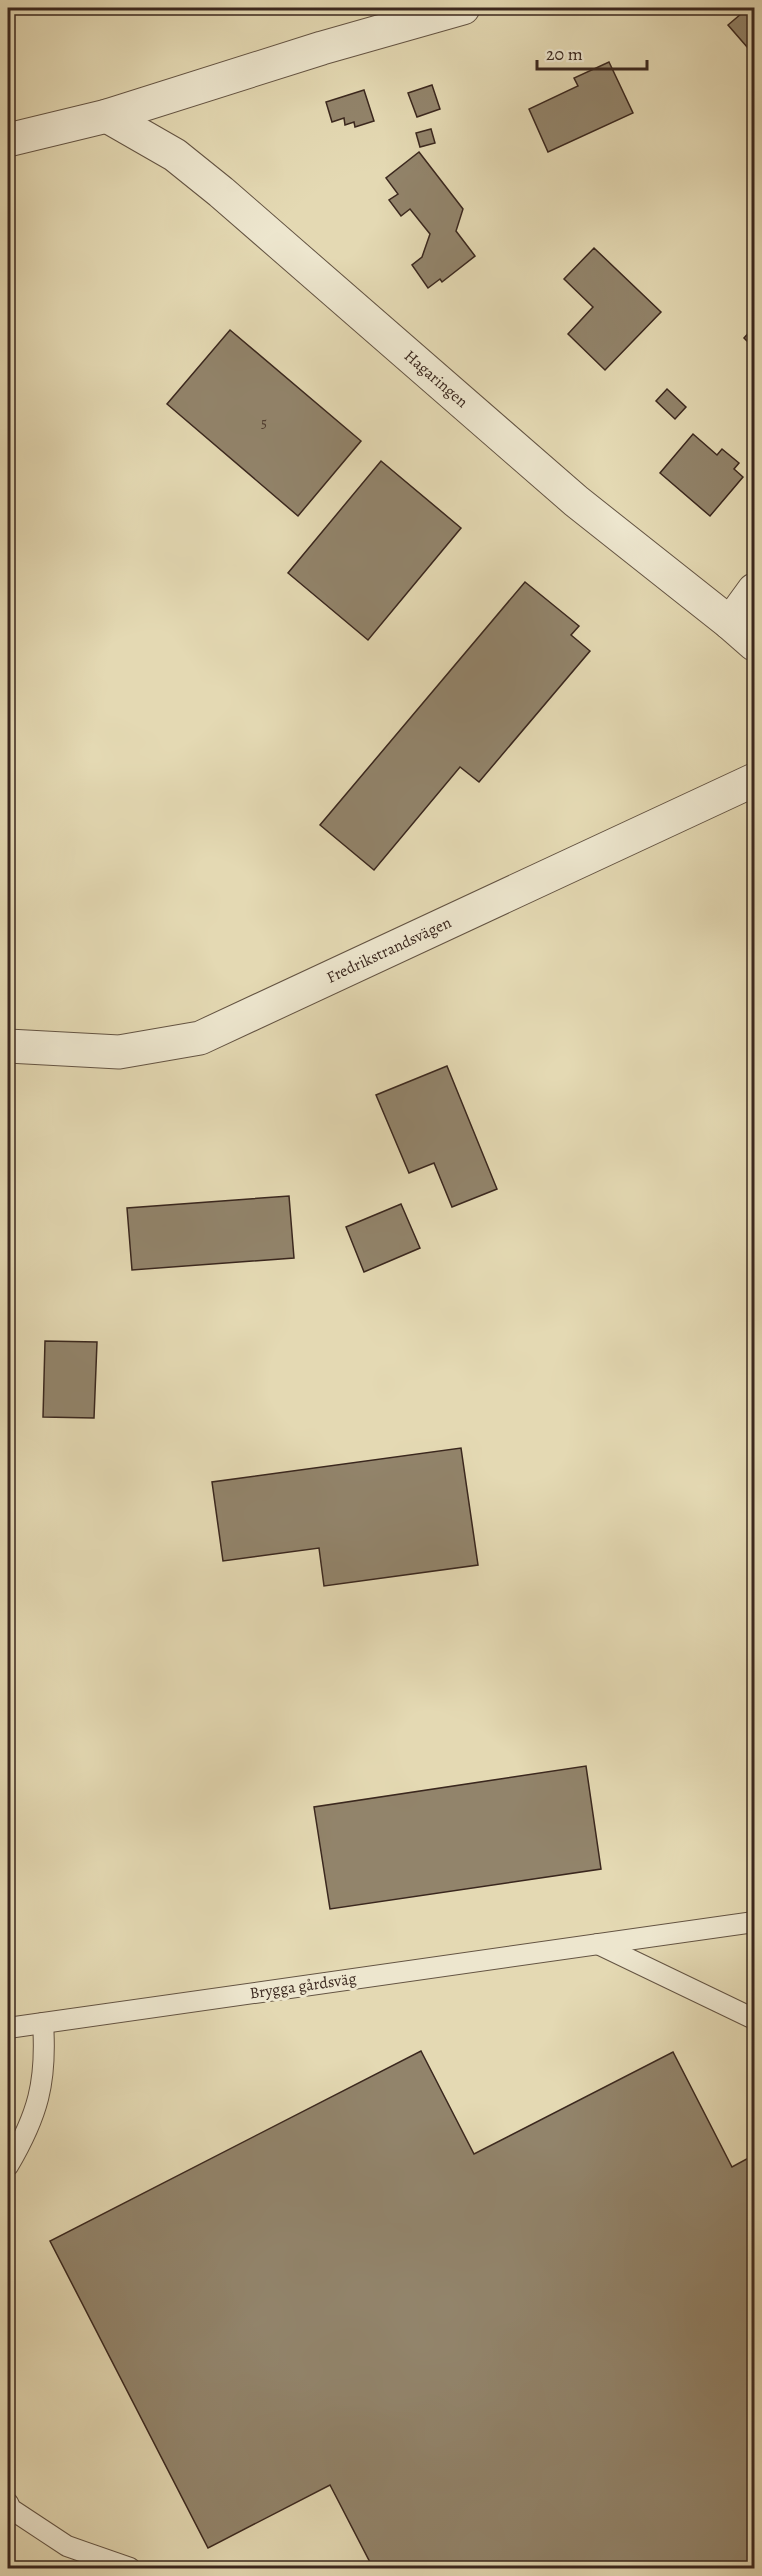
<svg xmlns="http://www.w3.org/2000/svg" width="762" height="2576" viewBox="0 0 762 2576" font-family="Alegreya,serif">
  <rect width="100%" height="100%" fill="#e4d9b3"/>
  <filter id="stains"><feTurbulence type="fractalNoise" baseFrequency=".00333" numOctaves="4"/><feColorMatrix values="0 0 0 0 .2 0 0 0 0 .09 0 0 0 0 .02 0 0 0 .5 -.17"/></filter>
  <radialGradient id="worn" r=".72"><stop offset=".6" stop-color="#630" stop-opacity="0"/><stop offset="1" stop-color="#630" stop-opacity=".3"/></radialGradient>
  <!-- building -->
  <g fill="#92846b" stroke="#3a271e" stroke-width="1.5">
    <path d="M 748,8 L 754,8 L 754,55 L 728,25 Z"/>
    <path d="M 609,62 L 633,113 L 548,152 L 529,109 L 578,86 L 574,78 Z"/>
    <path d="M 432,85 L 440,109 L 417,117 L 408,93 Z"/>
    <path d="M 364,90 L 374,121 L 355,127 L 354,122 L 345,125 L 344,118 L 332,122 L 326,102 Z"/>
    <path d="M 431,129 L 435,143 L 420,147 L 416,133 Z"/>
    <path d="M 419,152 L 463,209 L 456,231 L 475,256 L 442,282 L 440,279 L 428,288 L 412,265 L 422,257 L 430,234 L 410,209 L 401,216 L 389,200 L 398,194 L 386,178 Z"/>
    <path d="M 594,248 L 661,312 L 605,370 L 568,334 L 593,307 L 564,279 Z"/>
    <path d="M 754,327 L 754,348 L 744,338 Z"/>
    <path d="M 230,330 L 361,441 L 298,516 L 167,404 Z"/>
    <path d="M 667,389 L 686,407 L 675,419 L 656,401 Z"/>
    <path d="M 693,434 L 717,455 L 722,449 L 739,463 L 734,469 L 743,477 L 710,516 L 660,473 Z"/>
    <path d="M 381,461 L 461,528 L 368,640 L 288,573 Z"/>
    <path d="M 525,582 L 579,626 L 571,635 L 590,651 L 479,782 L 460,767 L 374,870 L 320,825 Z"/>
    <path d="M 447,1066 L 497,1189 L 452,1207 L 434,1163 L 409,1173 L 376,1095 Z"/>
    <path d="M 289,1196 L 294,1258 L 132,1270 L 127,1208 Z"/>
    <path d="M 401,1204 L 420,1248 L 364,1272 L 346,1227 Z"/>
    <path d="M 45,1341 L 97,1342 L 94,1418 L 43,1417 Z"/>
    <path d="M 461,1448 L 478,1565 L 324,1586 L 319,1548 L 223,1561 L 212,1482 Z"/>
    <path d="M 586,1766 L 601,1869 L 330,1909 L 314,1807 Z"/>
    <path d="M 421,2051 L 474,2154 L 673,2052 L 732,2167 L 754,2155 L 754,2568 L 373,2568 L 330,2485 L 208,2548 L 50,2241 Z"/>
  </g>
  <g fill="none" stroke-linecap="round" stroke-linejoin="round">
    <!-- lane casing -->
    <g stroke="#645443" stroke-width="22">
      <g id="lane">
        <path d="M 598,1944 L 754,2019"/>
        <path d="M 8,2028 L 754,1922"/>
        <path d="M 8,2166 C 38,2115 47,2082 43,2023"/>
        <path d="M 8,2503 L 11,2509 L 67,2546 L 130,2568"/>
      </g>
    </g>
    <!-- street casing -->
    <g stroke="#645443" stroke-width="35">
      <g id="street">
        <path d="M 107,116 L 175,155 L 221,192 L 576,501 L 730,623 L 754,590"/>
        <path d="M 8,140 L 107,116 L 322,48 L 463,8"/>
        <path d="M 730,623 L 754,644"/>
        <path d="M 8,1046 L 119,1052 L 200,1038 L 754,780"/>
      </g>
    </g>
    <!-- path -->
    <path stroke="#3a271e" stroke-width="4" stroke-dasharray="1.5 3" stroke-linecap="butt" d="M 8,276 L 10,174"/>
    <!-- lane -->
    <use href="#lane" stroke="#ede6ce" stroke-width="20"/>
    <!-- street -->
    <use href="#street" stroke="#ede6ce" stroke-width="33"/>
  </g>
  <g text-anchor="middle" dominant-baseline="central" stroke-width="6" stroke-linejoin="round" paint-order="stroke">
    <!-- number labels -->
    <g font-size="14" fill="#503e31">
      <text x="264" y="423">5</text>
    </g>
    <!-- street labels -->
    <g font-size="16" fill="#3a271e" stroke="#ede6ce">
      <text transform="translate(436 379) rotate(41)">Hagaringen</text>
      <text transform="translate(389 950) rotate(-25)">Fredrikstrandsvägen</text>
      <text transform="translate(303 1986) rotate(-8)">Brygga gårdsväg</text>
    </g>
  </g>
  <!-- margin -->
  <rect width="762" height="2576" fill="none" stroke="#e4d9b3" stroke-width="30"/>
  <rect x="9" y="9" width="744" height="2558" fill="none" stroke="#3a271e" stroke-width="3"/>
  <rect x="15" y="15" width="732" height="2546" fill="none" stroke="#3a271e" stroke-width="1.5"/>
  <!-- scale -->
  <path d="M537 60v9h110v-9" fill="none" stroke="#3a271e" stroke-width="3"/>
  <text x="546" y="60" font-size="18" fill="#3a271e" stroke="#ede6ce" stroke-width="4.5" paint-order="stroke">20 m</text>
  <rect width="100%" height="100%" filter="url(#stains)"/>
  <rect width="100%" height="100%" fill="url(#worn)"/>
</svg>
